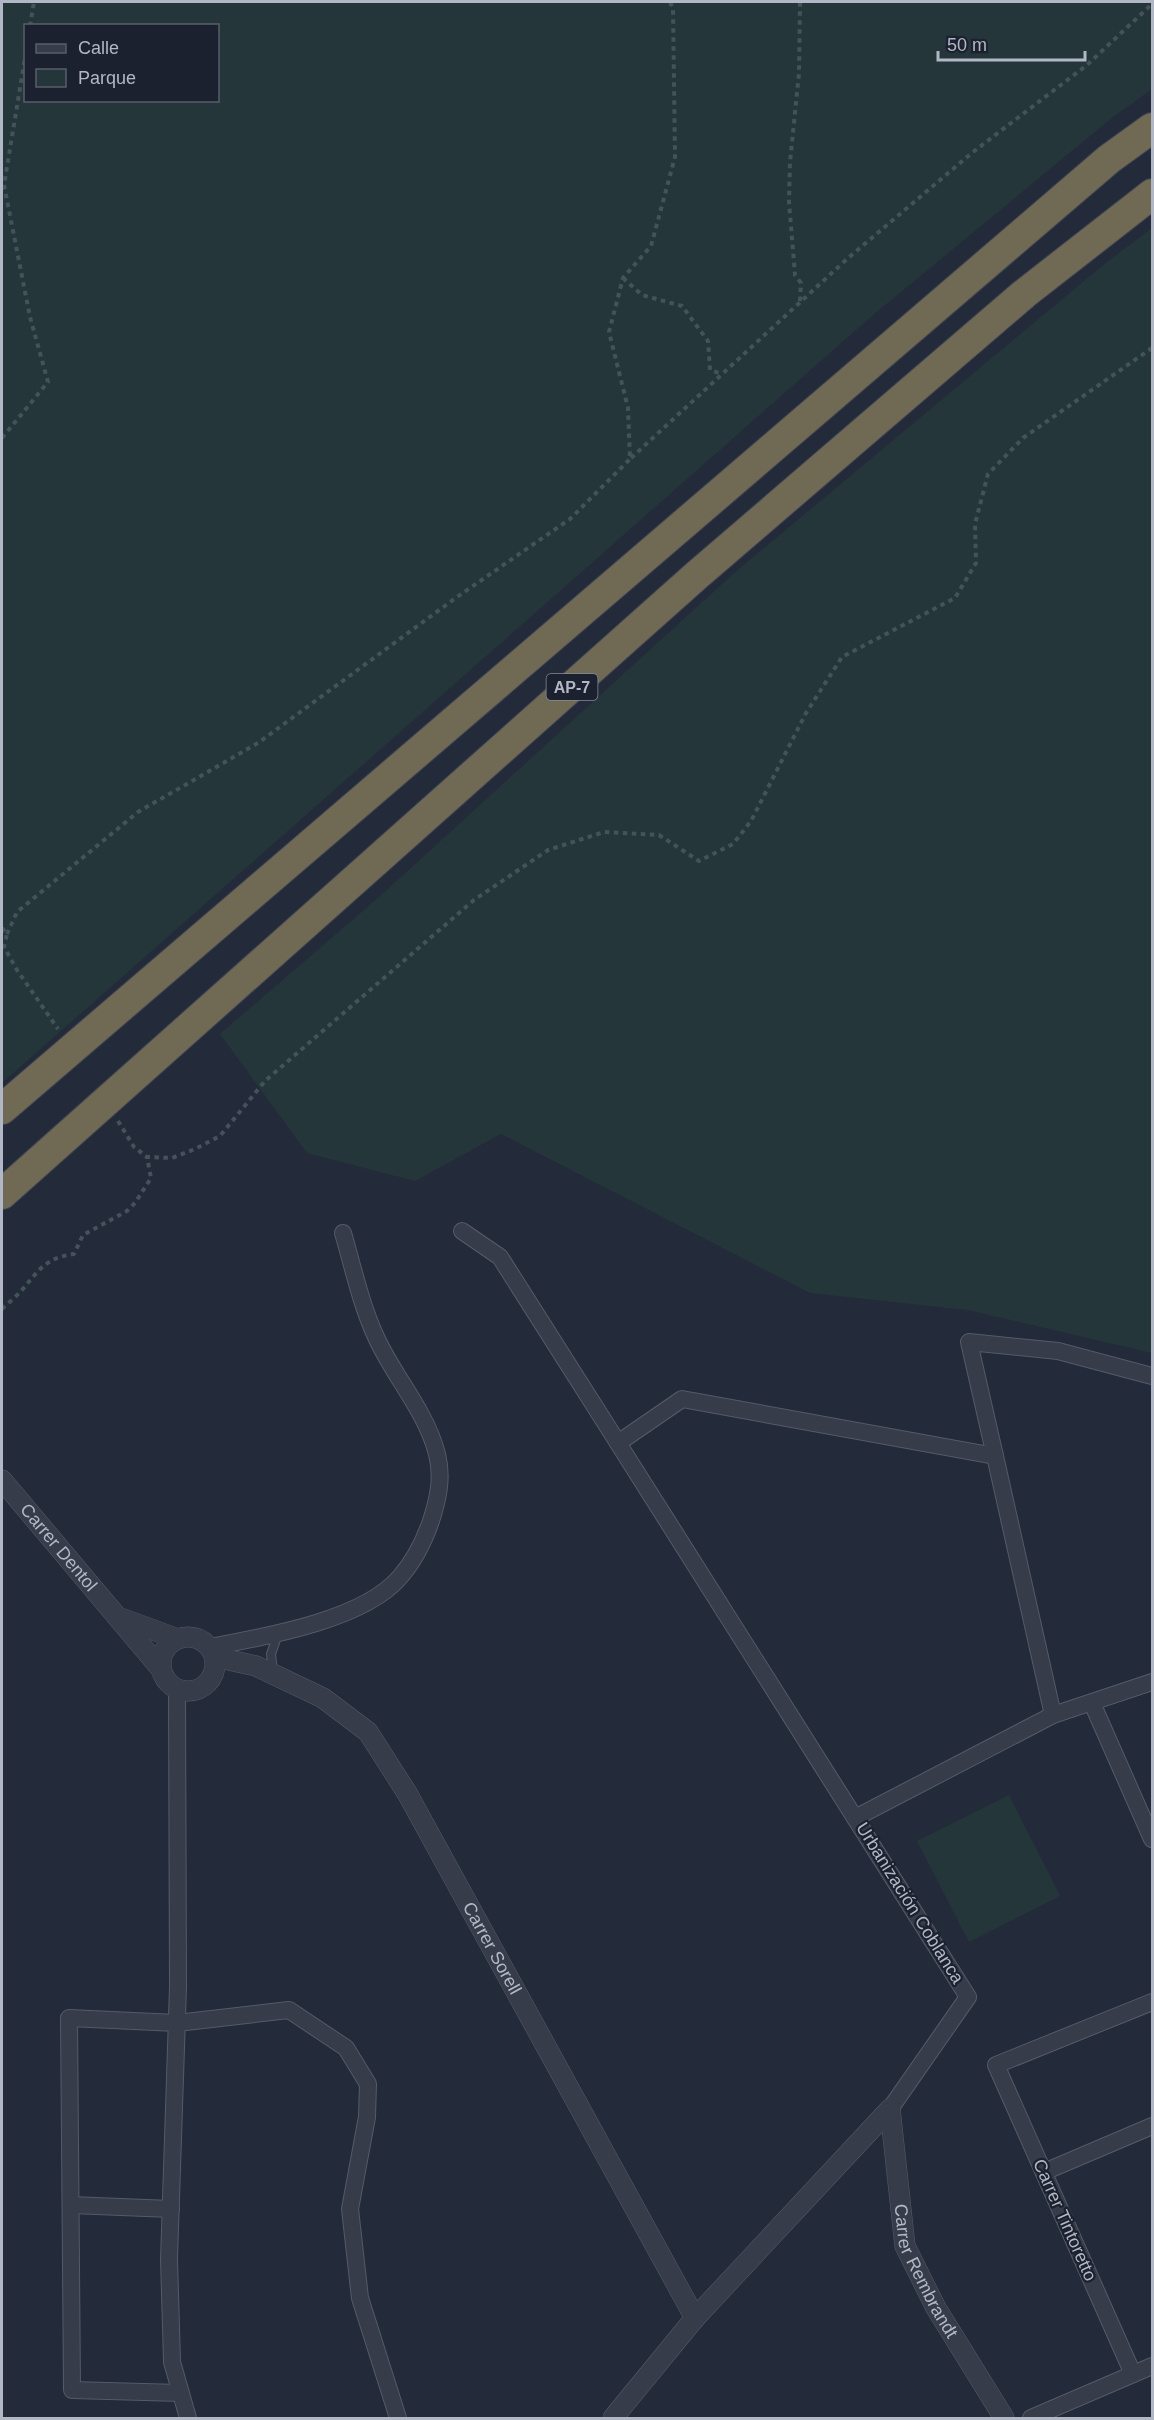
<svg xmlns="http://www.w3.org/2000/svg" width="1154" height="2420" viewBox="0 0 1154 2420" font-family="Arial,sans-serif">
  <rect width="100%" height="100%" fill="#232a3a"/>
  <!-- green -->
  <g fill="#25363b" fill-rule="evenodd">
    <path d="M 2,2 L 1152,2 L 1152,89 L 1113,117 L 873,315 L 2,1083 ZM 26,26 L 218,26 L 218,100 L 26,100 Z"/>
    <path d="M 1152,228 L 1152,1353 L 968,1310 L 810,1293 L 501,1134 L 415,1181 L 307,1153 L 220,1034 L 379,897 L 733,574 L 1103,265 Z"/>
    <path d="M 1009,1795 L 1060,1896 L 969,1942 L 917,1841 Z"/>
  </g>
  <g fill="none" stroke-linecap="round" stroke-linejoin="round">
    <!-- service casing -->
    <g stroke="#555a69" stroke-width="10">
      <path id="service" d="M 273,1671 L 271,1654 L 278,1634"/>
    </g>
    <!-- minor casing -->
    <g stroke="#555a69" stroke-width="18">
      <g id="minor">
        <path d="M 462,1231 L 500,1257 L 618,1443"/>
        <path d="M 995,1456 L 969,1342 L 1058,1351 L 1152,1376"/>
        <path d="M 210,1647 C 264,1637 364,1620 400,1577 C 414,1561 424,1541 431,1521 C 438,1499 443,1478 437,1454 C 426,1411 394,1377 376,1337 C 361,1305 353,1267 343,1233"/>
        <path d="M 177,1689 L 178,1987 L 169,2259 L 172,2362 L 188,2418"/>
        <path d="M 1092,1703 L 1152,1839"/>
        <path d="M 855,1818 L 618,1443 L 682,1399 L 995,1456 L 1053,1715"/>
        <path d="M 890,2109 L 968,1997 L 855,1818 L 1053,1715 L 1152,1682"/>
        <path d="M 1044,2172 L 1152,2126"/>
        <path d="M 71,2205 L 171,2209"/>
        <path d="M 1133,2374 L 996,2065 L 1152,2002"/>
        <path d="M 180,2393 L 72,2390 L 69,2018 L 177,2023 L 289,2010 L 346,2048 L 368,2084 L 367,2117 L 350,2209 L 360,2298 L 398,2418"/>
        <path d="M 1031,2418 L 1152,2366"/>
      </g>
    </g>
    <!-- tertiary casing -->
    <g stroke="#555a69" stroke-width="21">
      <g id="tertiary">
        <path id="s1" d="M 2,1480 L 161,1669"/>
        <path d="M 118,1617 L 178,1639"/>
        <circle cx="188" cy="1664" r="27"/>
        <path id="s2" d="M 215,1657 L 256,1666 L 323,1698 L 368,1732 L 407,1793 L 695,2318"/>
        <path id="s3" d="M 890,2109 L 905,2246 L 936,2308 L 1004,2418"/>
        <path d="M 613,2418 L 695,2318 L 890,2109"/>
      </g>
    </g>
    <!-- motorway casing -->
    <g stroke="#3f4452" stroke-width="32">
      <g id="motorway">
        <path d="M 2,1109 L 1109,159 L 1152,128"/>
        <path d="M 2,1194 L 697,575 L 1024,294 L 1152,194"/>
      </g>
    </g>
    <!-- path -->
    <g stroke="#435359" stroke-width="4" stroke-dasharray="4.5 4.5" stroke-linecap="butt">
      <path d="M 670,2 L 673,8 L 675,157 L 651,246 L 623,278 L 609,332 L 628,408 L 630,459 L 847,259 L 973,152 L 1087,65 L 1152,4"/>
      <path d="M 30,26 L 34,2"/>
      <path d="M 623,278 L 642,295 L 682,306 L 708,341 L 710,370 L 722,374"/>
      <path d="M 800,301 L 801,283 L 795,275 L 789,202 L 790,162 L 799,73 L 800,2"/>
      <path d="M 2,438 L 48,382 L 30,317 L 4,185 L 26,52"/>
      <path d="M 2,928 L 7,934 L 4,947 L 17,970 L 58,1029"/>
      <path d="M 7,934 L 17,912 L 138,812 L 258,743 L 457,597 L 570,519 L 630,459"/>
      <path d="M 118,1121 L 134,1147 L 147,1157"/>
      <path d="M 2,1309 C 8,1303 16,1297 22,1290 C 39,1270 45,1258 74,1254 L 83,1235 L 127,1211 L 135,1203 L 151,1178 L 147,1157 L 172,1158 L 195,1149 L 220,1136 L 265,1081 L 474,900 L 548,850 L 604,832 L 659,835 L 699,861 L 733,844 L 751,821 L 806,713 L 842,657 L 955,598 L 976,563 L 975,524 L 988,474 L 1023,438 L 1152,348"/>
    </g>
    <!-- service -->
    <use href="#service" stroke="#373c4b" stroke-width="8"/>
    <!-- minor -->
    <use href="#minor" stroke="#373c4b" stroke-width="16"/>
    <!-- tertiary -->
    <use href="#tertiary" stroke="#373c4b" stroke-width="20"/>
    <!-- motorway -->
    <use href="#motorway" stroke="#706954" stroke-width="30"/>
  </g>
  <g text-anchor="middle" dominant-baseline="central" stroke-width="4.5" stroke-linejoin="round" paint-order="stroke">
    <!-- shield labels -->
    <rect fill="#1c212f" stroke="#858a99" stroke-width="1.5" x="546.5" y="674" width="51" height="26" rx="4.5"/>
    <g font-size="16" font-weight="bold" fill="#b2b7c6">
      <text x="572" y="687">AP-7</text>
    </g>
    <!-- street labels -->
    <g font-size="18" fill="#b2b7c6" stroke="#1c212f">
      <text stroke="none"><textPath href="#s1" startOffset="88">Carrer Dentol</textPath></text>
      <text transform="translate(910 1903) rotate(58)">Urbanización Coblanca</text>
      <text stroke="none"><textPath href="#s2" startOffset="422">Carrer Sorell</textPath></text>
      <text transform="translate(1065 2220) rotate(66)">Carrer Tintoretto</text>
      <text stroke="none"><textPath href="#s3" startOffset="168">Carrer Rembrandt</textPath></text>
    </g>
  </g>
  <!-- border -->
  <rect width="1154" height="2420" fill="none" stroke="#b2b7c6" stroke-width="6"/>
  <!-- legend -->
  <rect x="24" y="24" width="195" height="78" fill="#1c212f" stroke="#585d6b" stroke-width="1.5"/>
  <rect x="36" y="44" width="30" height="9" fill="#373c4b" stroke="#585d6b" stroke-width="1.5"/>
  <text x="78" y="54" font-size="18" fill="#b2b7c6">Calle</text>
  <rect x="36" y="69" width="30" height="18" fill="#25363b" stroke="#585d6b" stroke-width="1.5"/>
  <text x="78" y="84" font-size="18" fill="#b2b7c6">Parque</text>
  <!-- scale -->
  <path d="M938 51v9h147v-9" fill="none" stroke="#b2b7c6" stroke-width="3"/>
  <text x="947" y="51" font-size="18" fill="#b2b7c6" stroke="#1c212f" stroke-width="4.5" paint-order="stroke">50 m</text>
</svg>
